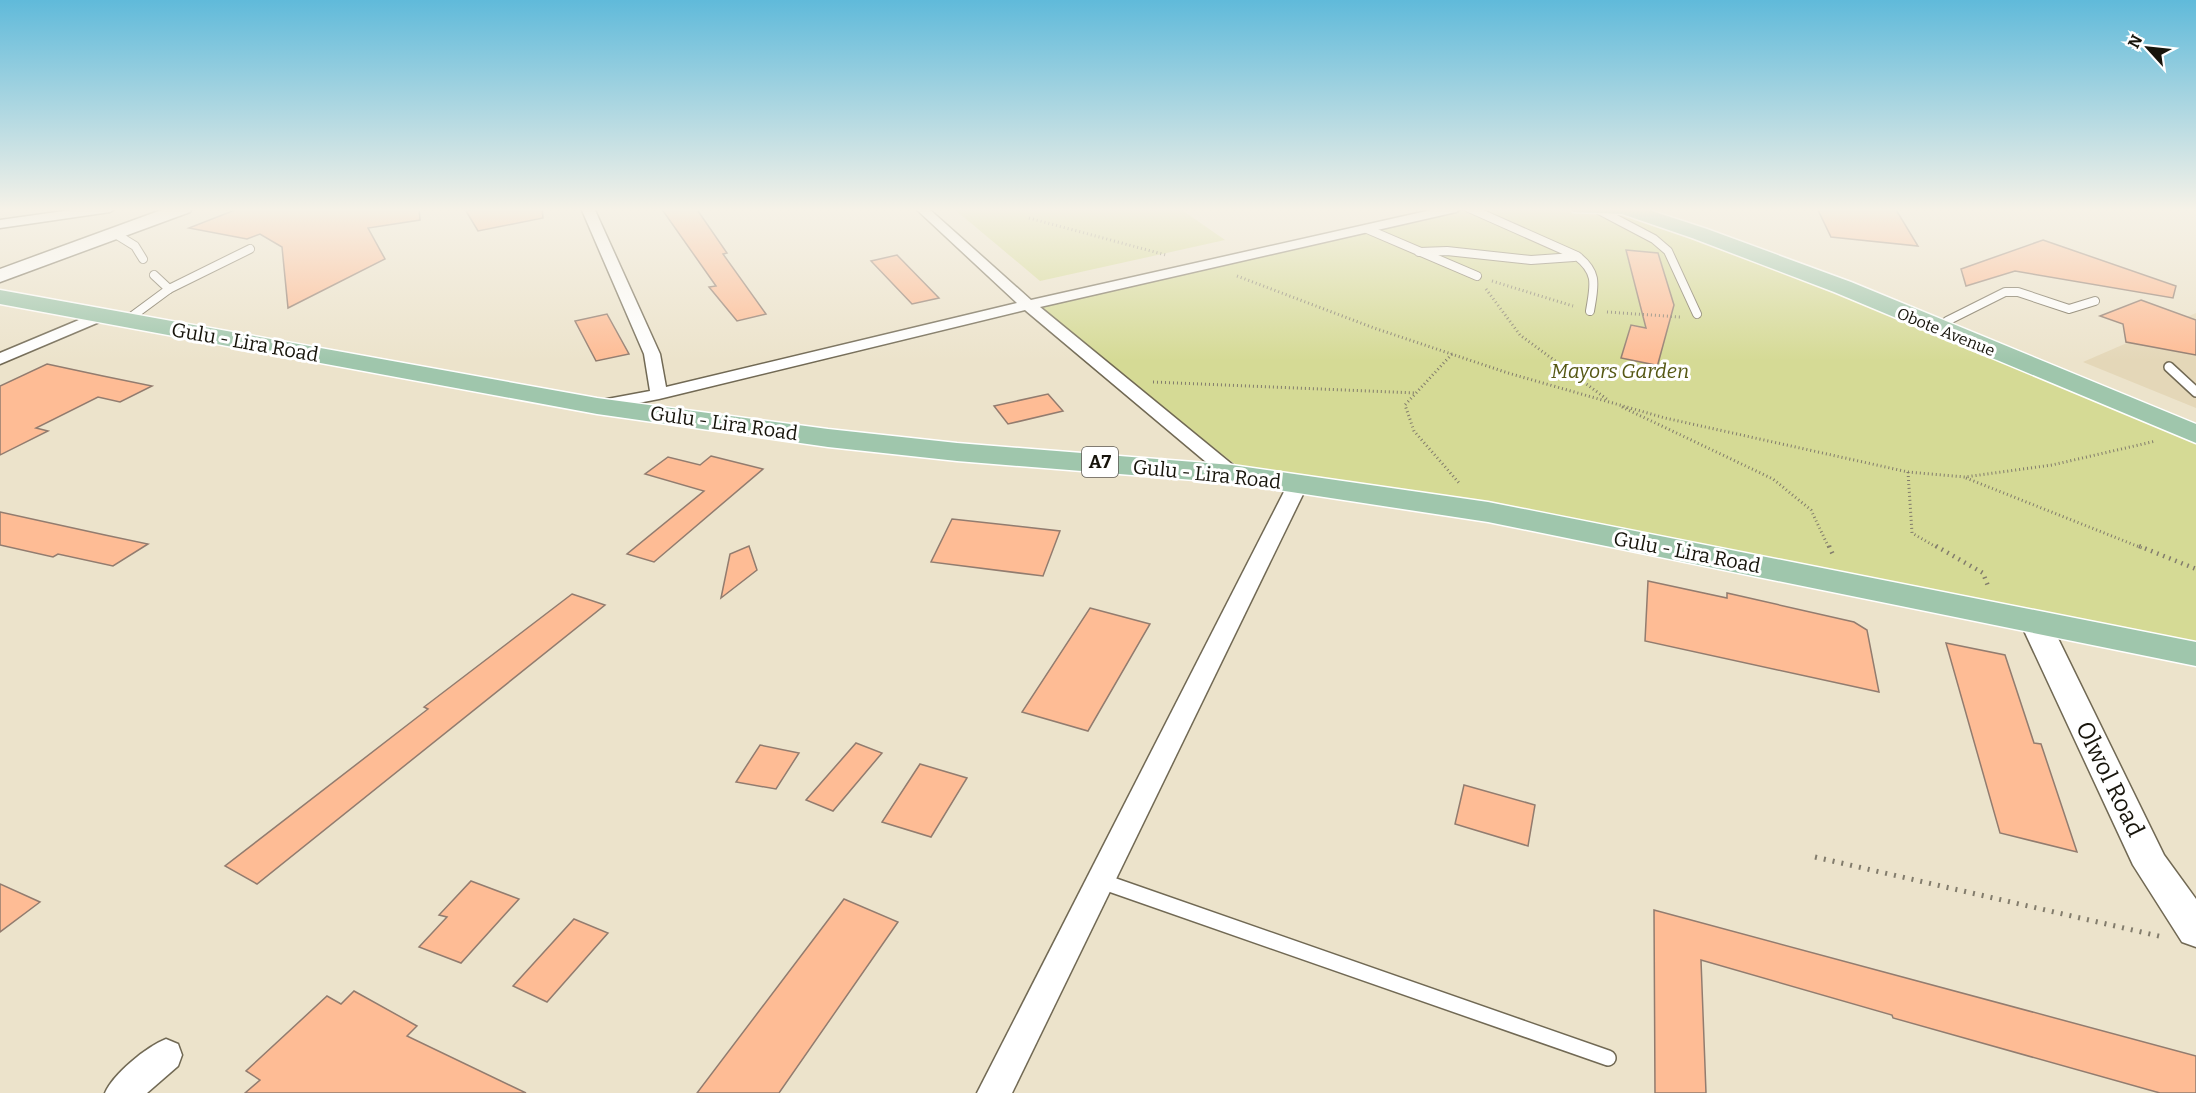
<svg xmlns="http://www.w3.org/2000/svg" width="2196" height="1093" viewBox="0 0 2196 1093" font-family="Bitter,serif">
  <rect width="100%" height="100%" fill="#ece3cb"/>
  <!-- built -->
  <path fill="#e4d7b8" d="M 2196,313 L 2196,408 L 2083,362 Z"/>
  <!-- green -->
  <g fill="#d5da95">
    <path d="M 953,208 L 1179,208 L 1225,240 L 1040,281 Z"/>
    <path d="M 1473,208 L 1651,208 L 2196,426 L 2196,653 L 1488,512 L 1254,479 L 1034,307 Z"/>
  </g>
  <!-- building -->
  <g fill="#febc95" stroke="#927c6f" stroke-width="1.5">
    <path d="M 240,208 L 419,208 L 420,220 L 368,228 L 385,259 L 288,308 L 282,247 L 260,234 L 247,239 L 189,228 Z"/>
    <path d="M 486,208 L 542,208 L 543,218 L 478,231 L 466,211 Z"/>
    <path d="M 661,208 L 696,208 L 727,253 L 723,254 L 766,314 L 737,321 L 709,287 L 716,286 Z"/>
    <path d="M 1817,208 L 1895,208 L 1918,246 L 1831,237 Z"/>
    <path d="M 2043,240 L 2176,286 L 2173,298 L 2015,271 L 1966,286 L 1961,269 Z"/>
    <path d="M 1626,250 L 1658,253 L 1674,305 L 1656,371 L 1655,365 L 1621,358 L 1631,325 L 1646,328 Z"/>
    <path d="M 897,255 L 939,298 L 912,304 L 871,261 Z"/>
    <path d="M 2141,300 L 2196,320 L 2196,355 L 2126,342 L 2123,324 L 2100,316 Z"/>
    <path d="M 607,314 L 629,354 L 596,361 L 575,321 Z"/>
    <path d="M 47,364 L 103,376 L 152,386 L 120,402 L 98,397 L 36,428 L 48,431 L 0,455 L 0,386 Z"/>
    <path d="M 1048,394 L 1063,411 L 1008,424 L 994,406 Z"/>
    <path d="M 711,456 L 763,469 L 654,562 L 627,554 L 704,491 L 645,474 L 668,457 L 700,465 Z"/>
    <path d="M 0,512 L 105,535 L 148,544 L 113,566 L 58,554 L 53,557 L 0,545 Z"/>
    <path d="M 952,519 L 1007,525 L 1060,531 L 1043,576 L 931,562 Z"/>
    <path d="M 749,546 L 757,570 L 721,598 L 730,554 Z"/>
    <path d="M 1648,581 L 1727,598 L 1727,593 L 1854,622 L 1867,630 L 1879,692 L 1645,641 Z"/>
    <path d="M 572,594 L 605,605 L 257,884 L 225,866 L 428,709 L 424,707 Z"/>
    <path d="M 1090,608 L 1150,624 L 1088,731 L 1022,712 Z"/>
    <path d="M 1946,643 L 2005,655 L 2034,743 L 2041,744 L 2077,852 L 2000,833 Z"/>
    <path d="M 856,743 L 882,753 L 833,811 L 806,800 Z"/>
    <path d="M 760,745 L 799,753 L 776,789 L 736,782 Z"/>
    <path d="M 920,764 L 967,778 L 931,837 L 882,822 Z"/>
    <path d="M 1464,785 L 1535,805 L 1528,846 L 1455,824 Z"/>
    <path d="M 471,881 L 519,899 L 461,963 L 419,947 L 447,917 L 439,915 Z"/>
    <path d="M 0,884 L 40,902 L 0,932 Z"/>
    <path d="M 844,899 L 898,922 L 779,1093 L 697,1093 Z"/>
    <path d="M 1654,910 L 2196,1056 L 2196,1093 L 2160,1093 L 1893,1018 L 1892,1015 L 1701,960 L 1706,1093 L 1655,1093 Z"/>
    <path d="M 574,919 L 608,933 L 547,1002 L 513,986 Z"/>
    <path d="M 354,991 L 417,1026 L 407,1036 L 526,1093 L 245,1093 L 260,1080 L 246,1071 L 327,996 L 341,1004 Z"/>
  </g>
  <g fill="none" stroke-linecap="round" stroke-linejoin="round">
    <!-- service-far2 casing -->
    <g stroke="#716954" stroke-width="10">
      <g id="service-far2">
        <path d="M 1469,208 L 1577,256 C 1599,273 1594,286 1590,311"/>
        <path d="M 1597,209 L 1654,239 L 1668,251 L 1697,314"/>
        <path d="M 1367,229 L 1477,276"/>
        <path d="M 114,233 L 135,246 L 143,259"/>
        <path d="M 1419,252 L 1447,251 L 1531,260 L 1574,257"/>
        <path d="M 154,275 L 169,289"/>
        <path d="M 127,320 L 169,289 L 250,249"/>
        <path d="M 1947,321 L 2005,292 L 2018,292 L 2069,309 L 2095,301"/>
      </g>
    </g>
    <!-- service-far1 casing -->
    <g stroke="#716954" stroke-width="12">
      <path id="service-far1" d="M 2169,367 L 2196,392"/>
    </g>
    <!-- service casing -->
    <g stroke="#716954" stroke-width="18">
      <path id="service" d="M 1101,881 L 1608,1058"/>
    </g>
    <!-- minor casing -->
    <g stroke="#716954" stroke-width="3">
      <g id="minor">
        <path d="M 85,208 L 117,208 L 110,212 L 0,228 L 0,220 Z"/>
        <path d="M 581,208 L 594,208 L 660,354 L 666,387 L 1017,303 L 915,208 L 928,208 L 1031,300 L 1440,208 L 1463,208 L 1456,212 L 1040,307 L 1239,470 L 1242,474 L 1239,478 L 1225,478 L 1025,310 L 659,399 L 597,411 L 591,410 L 588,406 L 591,402 L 650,391 L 644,354 Z"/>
        <path d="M 98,312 L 106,317 L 104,320 L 0,364 L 0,353 Z"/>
        <path d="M 1298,478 L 1305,480 L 1308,484 L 1012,1093 L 977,1093 L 1288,484 L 1291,480 Z"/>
        <path d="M 166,1039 L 178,1044 L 182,1055 L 178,1066 L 147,1093 L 105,1093 C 113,1074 146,1047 166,1039 Z"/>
      </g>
    </g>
    <!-- tertiary casing -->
    <g stroke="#716954" stroke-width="3">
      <path id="tertiary" d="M 2035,612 L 2045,615 L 2050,622 L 2164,855 L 2196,899 L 2196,947 L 2182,942 L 2133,865 L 2020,622 L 2025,615 Z"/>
    </g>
    <!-- secondary casing -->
    <g stroke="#716954" stroke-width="3">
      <path id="secondary" d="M 167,208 L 192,208 L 190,212 L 0,282 L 0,269 Z"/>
    </g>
    <!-- primary casing -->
    <g stroke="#fff" stroke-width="3">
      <g id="primary">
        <path d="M 1570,208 L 1643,208 L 1707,229 L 1851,282 L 2196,424 L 2196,443 L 1834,292 L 1692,238 L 1622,214 L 1573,212 Z"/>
        <path d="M 0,290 L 597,398 L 828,429 L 957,443 L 1232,465 L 1488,502 L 2196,642 L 2196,666 L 1488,522 L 1232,483 L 957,461 L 828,447 L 597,414 L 0,304 Z"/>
      </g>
    </g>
    <!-- path-far2 -->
    <g stroke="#827c6c" stroke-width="3" stroke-dasharray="1 3" stroke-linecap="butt">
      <path d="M 1029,218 L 1166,255"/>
      <path d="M 1237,276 L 1374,328 L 1508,373 L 1665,418 L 1908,472 L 1965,477 L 2052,465 L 2156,441"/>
      <path d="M 1492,281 L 1573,306"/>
      <path d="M 1486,289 L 1520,335 L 1608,400"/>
      <path d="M 1607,312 L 1680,317"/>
      <path d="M 1452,354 L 1405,405 L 1414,431 L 1460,484"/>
      <path d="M 1153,382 L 1416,393"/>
      <path d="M 1622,407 L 1773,479 L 1811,510 L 1829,548"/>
      <path d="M 1908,472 L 1912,533 L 1938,548"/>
      <path d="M 1966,478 L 2142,548"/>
    </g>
    <!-- path-far1 -->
    <g stroke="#827c6c" stroke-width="4.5" stroke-dasharray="1.5 5" stroke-linecap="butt">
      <path d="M 1829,546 L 1834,557"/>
      <path d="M 1936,546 L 1983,573 L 1988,586"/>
      <path d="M 2139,546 L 2196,569"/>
    </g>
    <!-- path -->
    <path stroke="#827c6c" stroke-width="5" stroke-dasharray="2 7" stroke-linecap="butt" d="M 1815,857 L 2163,937"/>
    <!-- service-far2 -->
    <use href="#service-far2" stroke="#fff" stroke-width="8"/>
    <!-- service-far1 -->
    <use href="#service-far1" stroke="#fff" stroke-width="9"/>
    <!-- service -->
    <use href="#service" stroke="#fff" stroke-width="15"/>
    <!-- minor -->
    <use href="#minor" fill="#fff" fill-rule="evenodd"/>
    <!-- tertiary -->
    <use href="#tertiary" fill="#fff" fill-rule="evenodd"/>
    <!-- secondary -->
    <use href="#secondary" fill="#fff" fill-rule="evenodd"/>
    <!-- primary -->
    <use href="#primary" fill="#9fc6ac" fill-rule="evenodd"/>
  </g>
  <!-- sky -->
  <linearGradient id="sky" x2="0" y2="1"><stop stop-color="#60bada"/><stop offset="0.58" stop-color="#f6f2e8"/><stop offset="1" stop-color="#f6f2e8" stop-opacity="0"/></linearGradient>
  <rect width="2196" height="361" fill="url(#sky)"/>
  <g text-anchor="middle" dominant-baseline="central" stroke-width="6" stroke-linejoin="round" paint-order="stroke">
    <!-- far-street labels -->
    <g font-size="16" fill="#17140b" stroke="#fff">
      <text transform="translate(1946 332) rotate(22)">Obote Avenue</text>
    </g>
    <!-- shield labels -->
    <rect fill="#fff" stroke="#5d5a54" stroke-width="1.5" x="1082" y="447" width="36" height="30" rx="4.5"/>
    <g font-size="18" font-weight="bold" fill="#17140b">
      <text x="1100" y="462">A7</text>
    </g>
    <!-- street labels -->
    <g font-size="20" fill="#17140b" stroke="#fff">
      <text transform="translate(245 342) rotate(10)">Gulu - Lira Road</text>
      <text transform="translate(724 423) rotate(8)">Gulu - Lira Road</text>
      <text transform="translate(1207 474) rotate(6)">Gulu - Lira Road</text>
      <text transform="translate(1687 552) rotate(11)">Gulu - Lira Road</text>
    </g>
    <!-- park labels -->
    <g font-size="20" font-style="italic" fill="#565814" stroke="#fff">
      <text x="1620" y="371">Mayors Garden</text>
    </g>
    <!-- near-street labels -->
    <g font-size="24" fill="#17140b" stroke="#fff">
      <text transform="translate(2110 779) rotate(64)">Olwol Road</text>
    </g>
  </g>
  <!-- north arrow -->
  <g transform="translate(2148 48) rotate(297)" stroke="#ffffff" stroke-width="4.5" paint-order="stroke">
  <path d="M0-4.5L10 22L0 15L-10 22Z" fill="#17140b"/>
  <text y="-9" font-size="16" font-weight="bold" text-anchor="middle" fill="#17140b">N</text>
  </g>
</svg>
